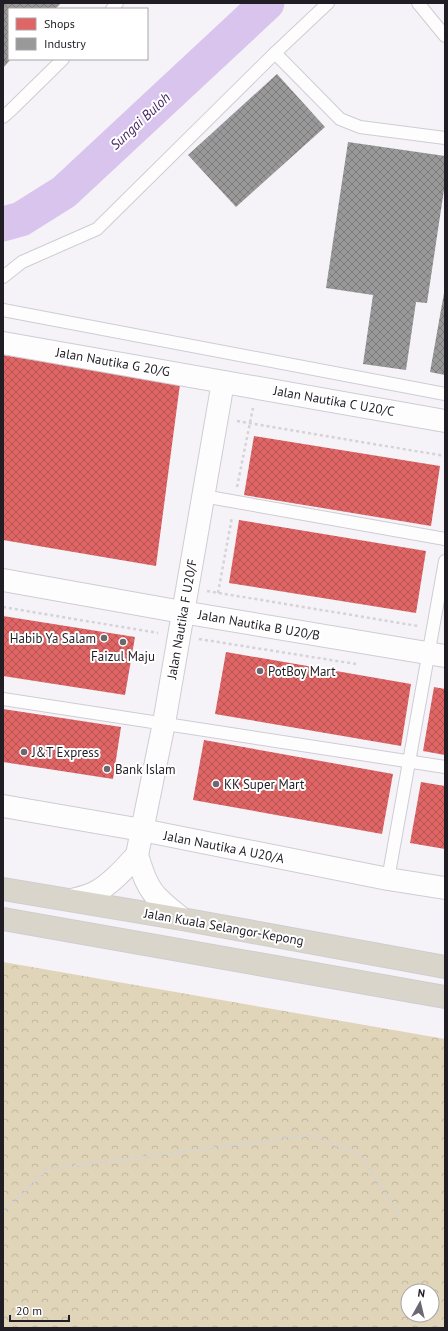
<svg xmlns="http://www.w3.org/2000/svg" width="448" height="1331" viewBox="0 0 448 1331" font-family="'PT Sans',sans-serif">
  <defs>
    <pattern id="forest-crowns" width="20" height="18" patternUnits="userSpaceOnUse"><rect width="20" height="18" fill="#e1d5b9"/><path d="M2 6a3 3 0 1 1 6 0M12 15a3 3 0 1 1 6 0" fill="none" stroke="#c1b69f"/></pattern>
    <pattern id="shops-cross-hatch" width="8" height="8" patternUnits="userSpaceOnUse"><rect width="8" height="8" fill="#e06666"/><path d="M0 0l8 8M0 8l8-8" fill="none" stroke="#b55354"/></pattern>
    <pattern id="industry-cross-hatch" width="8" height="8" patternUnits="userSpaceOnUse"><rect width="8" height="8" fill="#999"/><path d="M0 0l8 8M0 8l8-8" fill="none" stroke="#7c7c7d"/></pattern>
  </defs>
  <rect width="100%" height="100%" fill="#f5f2f8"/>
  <!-- forest -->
  <path fill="url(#forest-crowns)" fill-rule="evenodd" d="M 3,962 L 445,1039 L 445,1328 L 3,1328 ZM 408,1291 L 432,1291 L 432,1315 L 408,1315 Z"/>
  <!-- shops -->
  <g fill="url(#shops-cross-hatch)">
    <path d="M 3,355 L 180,384 L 156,566 L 3,540 Z"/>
    <path d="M 254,436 L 440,466 L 431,526 L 244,495 Z"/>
    <path d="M 239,520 L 426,551 L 416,613 L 229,583 Z"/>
    <path d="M 3,616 L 135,637 L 125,695 L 3,676 Z"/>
    <path d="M 226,652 L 411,684 L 401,746 L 215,714 Z"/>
    <path d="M 434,687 L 445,689 L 445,755 L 423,751 Z"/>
    <path d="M 3,709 L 121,727 L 113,779 L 3,762 Z"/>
    <path d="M 204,740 L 393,774 L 382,834 L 193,800 Z"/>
    <path d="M 421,782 L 445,786 L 445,849 L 410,843 Z"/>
  </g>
  <!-- industry -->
  <g fill="url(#industry-cross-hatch)">
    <path d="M 3,3 L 61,3 L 55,9 L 9,9 L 9,59 L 11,59 L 3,68 Z"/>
    <path d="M 277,74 L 325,127 L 236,207 L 188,155 Z"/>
    <path d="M 348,142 L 445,156 L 445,183 L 427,303 L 416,302 L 406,370 L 363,364 L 373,295 L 326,288 Z"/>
    <path d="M 444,293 L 445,293 L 445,375 L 430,372 Z"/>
  </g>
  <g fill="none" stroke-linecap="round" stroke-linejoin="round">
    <!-- river -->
    <path stroke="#d9c4ee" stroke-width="35" d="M 3,224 L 21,219 L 64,192 L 267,3"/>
    <!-- lane casing -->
    <g stroke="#cfccd3" stroke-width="14">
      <g id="lane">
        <path d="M 418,3 L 445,36"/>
        <path d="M 112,9 L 117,3"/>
        <path d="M 275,53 L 340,119 L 360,127 L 445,138"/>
        <path d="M 3,117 L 10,111 L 63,59"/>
        <path d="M 3,277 L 22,262 L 97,229 L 275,53 L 328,3"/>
        <path d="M 3,310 L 445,394"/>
        <path d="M 203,496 L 445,539"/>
        <path d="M 3,699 L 445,767"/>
        <path d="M 388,879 L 445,561"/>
      </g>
    </g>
    <!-- street casing -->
    <g stroke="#cfccd3" stroke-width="24">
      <g id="street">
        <path d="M 3,343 L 445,421"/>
        <path d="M 3,580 L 182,612 L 445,656"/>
        <path d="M 3,806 L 142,830 L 388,879 L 445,888"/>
        <path d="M 72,900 C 80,898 89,896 96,892 C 112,883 125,868 137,855"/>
        <path d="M 182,919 C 175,913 167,907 160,900 C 147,889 142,871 137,855 L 164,723 L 223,382"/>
      </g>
    </g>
    <!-- highway casing -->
    <g stroke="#cfcdd1" stroke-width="24">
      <g id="highway">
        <path d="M 3,889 L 182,919 L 445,967"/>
        <path d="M 3,919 L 445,997"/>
      </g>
    </g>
    <!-- path -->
    <g stroke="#d5d3d7" stroke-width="2.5" stroke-dasharray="3 3" stroke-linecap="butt">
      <path d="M 237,421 L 445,456"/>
      <path d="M 237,487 L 253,408"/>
      <path d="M 207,591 L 418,626"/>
      <path d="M 218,593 L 232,517"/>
      <path d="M 3,607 L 158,633"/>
      <path d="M 199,639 L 356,664"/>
      <path d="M 3,1212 L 47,1169 L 311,1135 L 359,1154 L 400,1215"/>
    </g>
    <!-- lane -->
    <use href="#lane" stroke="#fefdfe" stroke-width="12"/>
    <!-- street -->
    <use href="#street" stroke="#fefdfe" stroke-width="22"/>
    <!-- highway -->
    <use href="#highway" stroke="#d9d5ca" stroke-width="22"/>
  </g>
  <!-- markers -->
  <g fill="#6b686f" stroke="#fff" stroke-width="1.5">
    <circle cx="104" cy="638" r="4"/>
    <circle cx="123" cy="642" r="4"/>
    <circle cx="260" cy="671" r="4"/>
    <circle cx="24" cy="752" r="4"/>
    <circle cx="107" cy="769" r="4"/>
    <circle cx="216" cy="784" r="4"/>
  </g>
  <g text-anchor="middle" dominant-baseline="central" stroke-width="4" stroke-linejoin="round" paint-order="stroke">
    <!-- street labels -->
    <g font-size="13" fill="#211d25" stroke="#fff">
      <text transform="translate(113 362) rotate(10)">Jalan Nautika G 20/G</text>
      <text transform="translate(334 401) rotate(10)">Jalan Nautika C U20/C</text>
      <text transform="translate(182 619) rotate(-80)">Jalan Nautika F U20/F</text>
      <text transform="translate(259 625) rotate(10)">Jalan Nautika B U20/B</text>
      <text transform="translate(224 847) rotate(11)">Jalan Nautika A U20/A</text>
      <text transform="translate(224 927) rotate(10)">Jalan Kuala Selangor-Kepong</text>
    </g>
    <!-- poi labels -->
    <g font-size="13" fill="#211d25" stroke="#fff" text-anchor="start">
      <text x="96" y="638" text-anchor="end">Habib Ya Salam</text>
      <text x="123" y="656" text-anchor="middle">Faizul Maju</text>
      <text x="268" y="671">PotBoy Mart</text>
      <text x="32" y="752">J&amp;T Express</text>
      <text x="115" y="769">Bank Islam</text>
      <text x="224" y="784">KK Super Mart</text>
    </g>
    <!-- water labels -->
    <g font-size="14" font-style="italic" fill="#441f61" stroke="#fff">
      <text transform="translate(140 121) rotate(-43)">Sungai Buloh</text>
    </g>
  </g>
  <!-- border -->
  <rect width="448" height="1331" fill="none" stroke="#211d25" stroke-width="8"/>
  <!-- legend -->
  <rect x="8" y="8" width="140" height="52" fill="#ffffff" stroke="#a6a5a8"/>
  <rect x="16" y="18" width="20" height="12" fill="#e06666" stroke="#a6a5a8"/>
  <text x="44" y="28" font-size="12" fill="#211d25">Shops</text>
  <rect x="16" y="38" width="20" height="12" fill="#999999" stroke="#a6a5a8"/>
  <text x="44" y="48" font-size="12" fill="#211d25">Industry</text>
  <!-- north arrow -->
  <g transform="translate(420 1303) rotate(8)"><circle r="19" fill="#ffffff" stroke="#a6a5a8"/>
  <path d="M0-3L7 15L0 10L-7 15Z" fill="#6b686f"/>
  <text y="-6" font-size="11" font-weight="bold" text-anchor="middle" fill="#211d25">N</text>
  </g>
  <!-- scale -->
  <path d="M10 1315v6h59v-6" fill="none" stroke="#211d25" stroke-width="2"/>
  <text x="16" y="1315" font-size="12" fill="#211d25" stroke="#ffffff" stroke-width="3" paint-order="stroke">20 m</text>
</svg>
